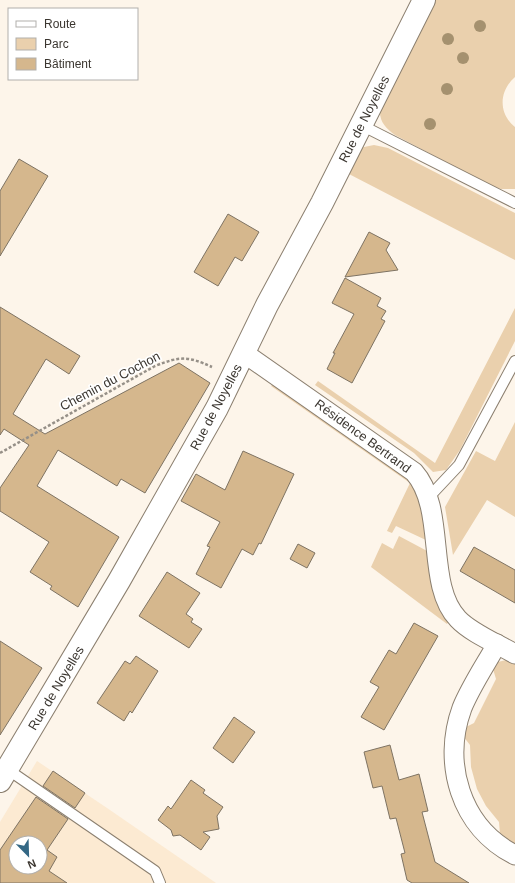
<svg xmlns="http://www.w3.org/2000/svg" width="515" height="883" viewBox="0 0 515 883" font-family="Arial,sans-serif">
  <rect width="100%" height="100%" fill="#fdf5ea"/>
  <!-- built -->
  <path fill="#fcead2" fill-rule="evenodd" d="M 37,761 L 107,808 L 216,883 L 0,883 L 0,822 ZM 16,843 L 40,843 L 40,867 L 16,867 Z"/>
  <!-- green -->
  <g fill="#ead0ad">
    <path d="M 434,0 L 515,0 L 515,77 C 499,91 498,113 515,127 L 515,189 L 501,189 L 489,185 L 395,135 C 386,129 379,121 380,110 Z"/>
    <path d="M 374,145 L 388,148 L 515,213 L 515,260 L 347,173 L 359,148 Z"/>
    <path d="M 515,308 L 515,341 L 460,450 L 446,470 L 433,472 L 414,453 L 315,385 L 318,381 L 435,463 Z"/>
    <path d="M 273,384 L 411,481 L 418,493 L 428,541 L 396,526 L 392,533 L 387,531 L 410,483 L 271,386 Z"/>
    <path d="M 515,422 L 515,517 L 487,500 L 453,555 L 445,507 L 476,451 L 495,461 Z"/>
    <path d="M 399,536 L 429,552 L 449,621 L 447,624 L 371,567 L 382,543 L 393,549 Z"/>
    <path d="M 506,660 L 515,664 L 515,845 L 500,834 L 499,822 L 486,806 L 477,789 L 471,767 L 470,745 L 463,736 L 464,728 L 474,723 L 496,679 L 493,669 L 498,662 Z"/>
  </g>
  <!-- building -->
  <g fill="#d5b78d" stroke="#7e7363" fill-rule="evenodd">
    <path d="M 19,159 L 48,176 L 0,256 L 0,191 Z"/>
    <path d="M 228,214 L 259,232 L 242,261 L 235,257 L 218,286 L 194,272 Z"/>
    <path d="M 369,232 L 390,243 L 386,250 L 398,270 L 345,277 Z"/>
    <path d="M 345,278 L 381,298 L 377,306 L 386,311 L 381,319 L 385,321 L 352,383 L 327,369 L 335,353 L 333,353 L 354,314 L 332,303 Z"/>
    <path d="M 0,307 L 80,356 L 69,374 L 46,359 L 13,414 L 45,434 L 179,363 L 210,383 L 145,493 L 121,479 L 117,486 L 58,450 L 37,486 L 119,537 L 78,607 L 50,589 L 52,586 L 30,572 L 49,542 L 0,511 L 0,488 L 29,445 L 4,429 L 0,435 Z"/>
    <path d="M 243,451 L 294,474 L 261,544 L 259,543 L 253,555 L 242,549 L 221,588 L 196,574 L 210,547 L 207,546 L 220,522 L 181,501 L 196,474 L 225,490 Z"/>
    <path d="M 298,544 L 315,553 L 307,568 L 290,559 Z"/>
    <path d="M 474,547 L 515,570 L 515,603 L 460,571 Z"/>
    <path d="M 167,572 L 200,593 L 186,614 L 193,619 L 191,622 L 202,629 L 189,648 L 139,616 Z"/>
    <path d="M 414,623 L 438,636 L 384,730 L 361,717 L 379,687 L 370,682 L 389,650 L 396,654 Z"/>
    <path d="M 0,641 L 42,668 L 0,735 Z"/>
    <path d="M 136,656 L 158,671 L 132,713 L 130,711 L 124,721 L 97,703 L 125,661 L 130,664 Z"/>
    <path d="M 234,717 L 255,732 L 233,763 L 213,748 Z"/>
    <path d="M 390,745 L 399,780 L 419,774 L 428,811 L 422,812 L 435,862 L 469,883 L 412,883 L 407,880 L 401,854 L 405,853 L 396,818 L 390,819 L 382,786 L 373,788 L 364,752 Z"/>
    <path d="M 53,771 L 85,793 L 75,808 L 43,786 Z"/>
    <path d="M 191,780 L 205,790 L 203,793 L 223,807 L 217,816 L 219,829 L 203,832 L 210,837 L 201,850 L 180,835 L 173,836 L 171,830 L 158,820 L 168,806 L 171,809 Z"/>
    <path d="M 36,797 L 68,819 L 47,850 L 57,857 L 49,871 L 67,883 L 0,883 L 0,850 ZM 16,843 L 40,843 L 40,867 L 16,867 Z"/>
  </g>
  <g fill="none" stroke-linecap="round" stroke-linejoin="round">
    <!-- lane casing -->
    <g stroke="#8b7f6f" stroke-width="12">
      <g id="lane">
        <path d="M 361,125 L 515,203"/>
        <path d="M 429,497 L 459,465 L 515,361"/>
        <path d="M 7,769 L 155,871 L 160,883"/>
      </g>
    </g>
    <!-- street casing -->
    <g stroke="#8b7f6f" stroke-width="21">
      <g id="street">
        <path d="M 244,353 L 414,472 C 447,509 425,585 458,619 C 471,633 498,644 515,654"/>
        <path d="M 497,644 C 486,664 471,686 462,708 C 442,763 460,827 515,855"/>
      </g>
    </g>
    <!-- secondary casing -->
    <g stroke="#8b7f6f" stroke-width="24">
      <path id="secondary" d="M 0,781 L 119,581 L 217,408 L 267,305 L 322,203 L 424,0"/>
    </g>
    <!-- path -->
    <path stroke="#969088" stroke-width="2.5" stroke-dasharray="3 2" stroke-linecap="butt" d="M 0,453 L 155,366 C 180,356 188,356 212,367"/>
    <!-- lane -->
    <use href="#lane" stroke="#fff" stroke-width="10"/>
    <!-- street -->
    <use href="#street" stroke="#fff" stroke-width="19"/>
    <!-- secondary -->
    <use href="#secondary" stroke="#fff" stroke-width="22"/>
  </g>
  <!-- trees -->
  <g fill="#a5916f">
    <circle cx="480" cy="26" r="6"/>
    <circle cx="448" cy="39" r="6"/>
    <circle cx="463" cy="58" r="6"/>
    <circle cx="447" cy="89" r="6"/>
    <circle cx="430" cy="124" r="6"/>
  </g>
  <g text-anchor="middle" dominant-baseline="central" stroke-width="3.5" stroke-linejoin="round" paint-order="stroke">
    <!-- street labels -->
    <g font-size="13" fill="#3b3630" stroke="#fff">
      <text transform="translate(364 119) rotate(-63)">Rue de Noyelles</text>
      <text transform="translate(110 381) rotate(-28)">Chemin du Cochon</text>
      <text transform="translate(216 407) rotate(-62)">Rue de Noyelles</text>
      <text transform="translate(363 436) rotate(36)">Résidence Bertrand</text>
      <text transform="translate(56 688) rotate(-59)">Rue de Noyelles</text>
    </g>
  </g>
  <!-- legend -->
  <rect x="8" y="8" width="130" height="72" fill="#ffffff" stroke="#b1afac"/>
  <rect x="16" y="21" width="20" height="6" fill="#ffffff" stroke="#b1afac"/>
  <text x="44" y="28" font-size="12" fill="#3b3630">Route</text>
  <rect x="16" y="38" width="20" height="12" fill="#ead0ad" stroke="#b1afac"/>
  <text x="44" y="48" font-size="12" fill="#3b3630">Parc</text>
  <rect x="16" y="58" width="20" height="12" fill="#d5b78d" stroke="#b1afac"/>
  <text x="44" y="68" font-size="12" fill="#3b3630">Bâtiment</text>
  <!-- north arrow -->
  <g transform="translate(28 855) rotate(157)"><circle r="19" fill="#ffffff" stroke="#b1afac"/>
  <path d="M0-3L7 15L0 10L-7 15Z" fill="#346885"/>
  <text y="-6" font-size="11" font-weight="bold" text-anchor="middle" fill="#3b3630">N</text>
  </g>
</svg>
